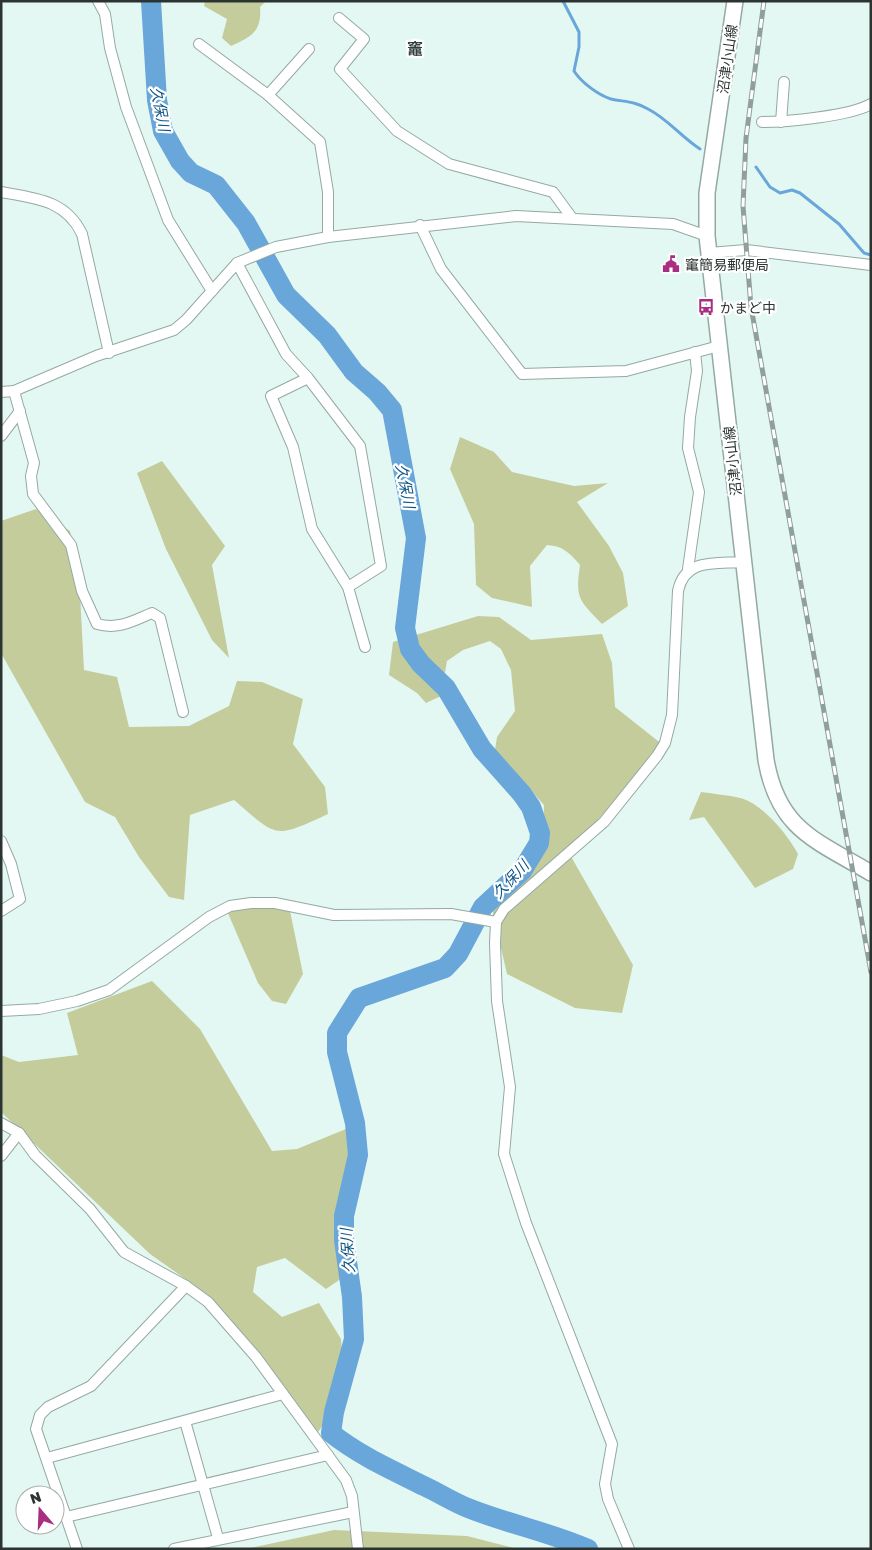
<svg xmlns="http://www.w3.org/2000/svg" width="872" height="1550" viewBox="0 0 872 1550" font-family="'Golos Text','Noto Sans JP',sans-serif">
  <rect width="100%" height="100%" fill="#e3f8f3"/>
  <!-- green -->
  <g fill="#c4cc9b">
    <path d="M 205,1 L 266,1 L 260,7 C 262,32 251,37 231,46 L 222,38 L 227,19 L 204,6 Z"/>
    <path d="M 460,437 L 494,452 L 512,472 L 574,486 L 608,483 L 577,502 L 609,546 L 623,573 L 628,606 L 602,624 C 579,600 575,599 580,565 C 570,553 563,546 547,545 L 530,566 L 532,607 L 492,598 L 476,585 L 474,524 L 450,469 Z"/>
    <path d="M 162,461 L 225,546 L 212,565 L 229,658 L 212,640 L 166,549 L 137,473 Z"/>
    <path d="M 36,509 L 70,531 L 79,575 L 84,670 L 117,677 L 129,727 L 189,726 L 229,706 L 237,681 L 262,682 L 303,699 L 293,744 L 325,787 L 328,814 C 274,839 278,838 234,800 L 190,815 L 184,900 L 169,897 L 139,857 L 115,817 L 85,802 L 1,653 L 1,521 Z"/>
    <path d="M 478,616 L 499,617 L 531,640 L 602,634 L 612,663 L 615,707 L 663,745 L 569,853 L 633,965 L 622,1013 L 575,1008 L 507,974 L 492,909 L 543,835 L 544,805 L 495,750 L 497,737 L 515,711 L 511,670 L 501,649 L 490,641 L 463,650 L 447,661 L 441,696 L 426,703 L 417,693 L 389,675 L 393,642 Z"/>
    <path d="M 701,792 C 714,794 728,795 740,798 C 762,803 788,835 798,854 L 793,869 L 755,888 L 704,817 L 689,820 Z"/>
    <path d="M 251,903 L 290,911 L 303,974 L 286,1004 L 272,1001 L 258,983 L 227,911 Z"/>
    <path d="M 152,981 L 200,1029 L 272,1151 L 297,1149 L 346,1129 L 357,1142 L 345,1276 L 326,1289 L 285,1258 L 257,1267 L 253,1292 L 282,1317 L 319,1303 L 341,1339 L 345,1393 L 318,1432 L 245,1336 L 191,1283 L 150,1254 L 1,1112 L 1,1055 L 19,1062 L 78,1055 L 67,1013 Z"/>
    <path d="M 334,1530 L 467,1536 L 518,1549 L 246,1549 Z"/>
  </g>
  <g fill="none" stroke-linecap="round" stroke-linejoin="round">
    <!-- stream -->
    <g stroke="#69a6da" stroke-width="3">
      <path d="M 563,1 L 579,32 L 579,47 L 574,71 C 581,82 598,95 611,99 C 625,102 634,101 648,109 C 668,119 681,137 700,149"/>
      <path d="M 756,167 L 770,187 L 780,193 L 792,190 L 800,193 L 839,224 L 864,253 L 871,255"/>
    </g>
    <!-- river -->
    <path stroke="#69a6da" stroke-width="20" d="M 151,1 L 157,100 L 163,131 L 180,161 L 191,173 L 216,185 L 246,223 L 286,295 L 327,335 L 354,372 L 377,392 L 392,410 L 416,538 L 405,628 L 410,649 L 421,664 L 446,688 L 482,749 L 522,794 L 531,807 L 540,833 L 539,843 L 522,871 L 483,907 L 458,954 L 445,968 L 359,998 L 337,1033 L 337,1052 L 355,1123 L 358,1155 L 344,1216 L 344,1240 L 352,1297 L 354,1339 L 334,1412 L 331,1433 C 360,1456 392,1470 424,1486 C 439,1493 453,1502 468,1508 C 508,1524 549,1532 588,1549"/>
    <!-- minor casing -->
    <g stroke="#95a9a4" stroke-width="12">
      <g id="minor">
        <path d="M 98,1 L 105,14 L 110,48 L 126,107 L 168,220 L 212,291"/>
        <path d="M 339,18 L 364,39 L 340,69 L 397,131 L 449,164 L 553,192 L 572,218"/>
        <path d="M 199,44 L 268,95 L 320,142 L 328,192 L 328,237"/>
        <path d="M 268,95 L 309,49"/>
        <path d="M 762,122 C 786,122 851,116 871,104"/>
        <path d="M 781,122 L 784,82"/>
        <path d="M 1,192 C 35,198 66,200 82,234 L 109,353"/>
        <path d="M 420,225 L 441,269 L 522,374 L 626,371 L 719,346"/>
        <path d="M 709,253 L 746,250 L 871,265"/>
        <path d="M 237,263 L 286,354 L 308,378 L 360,446 L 381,566 L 348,587"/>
        <path d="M 308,378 L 271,396 L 293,447 L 312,529 L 348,587 L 365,647"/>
        <path d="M 14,391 L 34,463 L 31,476 L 33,494 L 71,545 L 82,591 L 97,624 C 118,630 133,621 152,613 L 160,618 L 183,712"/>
        <path d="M 1,392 L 14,391 L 96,356 L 174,330 L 186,320 L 237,263 L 276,247 L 328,237 L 516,216 L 673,224 L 707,236"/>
        <path d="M 1,436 L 20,411"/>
        <path d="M 688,569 L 699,492 L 688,448 L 690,417 L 697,371 L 695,352"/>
        <path d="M 1,841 L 11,864 L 20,899 L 1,911"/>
        <path d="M 1,1011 L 39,1009 L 77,1001 L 109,990 L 209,917 L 230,906 L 251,903 L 275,903 L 334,915 L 451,914 L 496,922"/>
        <path d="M 1,1123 L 19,1133 L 35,1155 L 90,1209 L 124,1252 L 186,1286 L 208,1302 L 256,1357 L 346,1480 L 352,1496 L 358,1549"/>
        <path d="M 1,1156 L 19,1133"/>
        <path d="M 185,1421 L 218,1538"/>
        <path d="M 47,1458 L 283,1394"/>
        <path d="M 66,1517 L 328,1455"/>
        <path d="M 77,1549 L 36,1429 L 40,1415 L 48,1407 L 91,1386 L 186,1286"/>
        <path d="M 174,1549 L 353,1512"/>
        <path d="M 629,1549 L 608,1499 L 605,1484 L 612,1444 L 526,1223 L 504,1154 L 510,1087 L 497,1001 L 495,943 L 496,922 L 504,909 L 604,822 L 657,756 L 665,743 L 672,715 L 678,591 C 685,558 715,564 743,562"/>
      </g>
    </g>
    <!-- secondary casing -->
    <g stroke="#95a9a4" stroke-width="18">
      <path id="secondary" d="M 735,1 L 707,193 L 707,236 L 766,760 C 778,829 815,840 871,873"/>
    </g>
    <!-- minor -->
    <use href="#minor" stroke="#fff" stroke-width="10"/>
    <!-- secondary -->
    <use href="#secondary" stroke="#fff" stroke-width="15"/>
    <!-- rail casing -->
    <g stroke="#909f9b" stroke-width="5">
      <path id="rail" d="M 764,1 L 746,138 L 743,206 L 751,307 L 871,972"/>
    </g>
    <!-- rail -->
    <use href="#rail" stroke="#fff" stroke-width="3" stroke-dasharray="9" stroke-linecap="butt"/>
  </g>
  <!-- icons -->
  <defs>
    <g id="civic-bare" transform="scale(1.35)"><path d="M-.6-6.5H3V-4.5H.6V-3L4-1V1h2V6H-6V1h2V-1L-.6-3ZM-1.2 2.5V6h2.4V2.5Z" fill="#a92e81" stroke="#fff" stroke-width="2.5" paint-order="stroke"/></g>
    <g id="bus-bare" transform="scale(1.35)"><path d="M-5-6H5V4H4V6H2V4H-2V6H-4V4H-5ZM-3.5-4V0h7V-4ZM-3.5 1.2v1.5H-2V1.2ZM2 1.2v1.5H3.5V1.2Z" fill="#a92e81" stroke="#fff" stroke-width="2.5" paint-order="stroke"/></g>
  </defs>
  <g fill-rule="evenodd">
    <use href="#civic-bare" x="671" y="264"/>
    <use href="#bus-bare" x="706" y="307"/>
  </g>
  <g text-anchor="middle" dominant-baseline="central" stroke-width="4.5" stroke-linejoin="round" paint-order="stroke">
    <!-- street labels -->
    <g font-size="14" fill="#2c3432" stroke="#fff">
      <text transform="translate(727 59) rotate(-82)">沼津小山線</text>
      <text transform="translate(732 461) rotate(-96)">沼津小山線</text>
    </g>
    <!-- poi labels -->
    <g font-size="14" fill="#2c3432" stroke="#fff" text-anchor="start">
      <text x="685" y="264">竃簡易郵便局</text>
      <text x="720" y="307">かまど中</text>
    </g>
    <!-- water labels -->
    <g font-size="15" font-style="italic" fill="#0e5586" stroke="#fff">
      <text transform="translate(161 109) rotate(79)">久保川</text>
      <text transform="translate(406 486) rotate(79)">久保川</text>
      <text transform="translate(510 879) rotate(-47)">久保川</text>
      <text transform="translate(347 1251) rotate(-94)">久保川</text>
    </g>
    <!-- quarter labels -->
    <g font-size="16" font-weight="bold" fill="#30423e" stroke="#fff">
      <text x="415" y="49">竈</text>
    </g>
  </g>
  <!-- border -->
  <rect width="872" height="1550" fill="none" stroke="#2c3432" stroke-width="5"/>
  <!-- north arrow -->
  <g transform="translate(40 1510) rotate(341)"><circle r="24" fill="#ffffff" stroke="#abaead"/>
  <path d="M0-4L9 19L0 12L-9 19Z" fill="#a92e81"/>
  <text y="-8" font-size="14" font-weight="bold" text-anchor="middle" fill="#2c3432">N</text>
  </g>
</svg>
